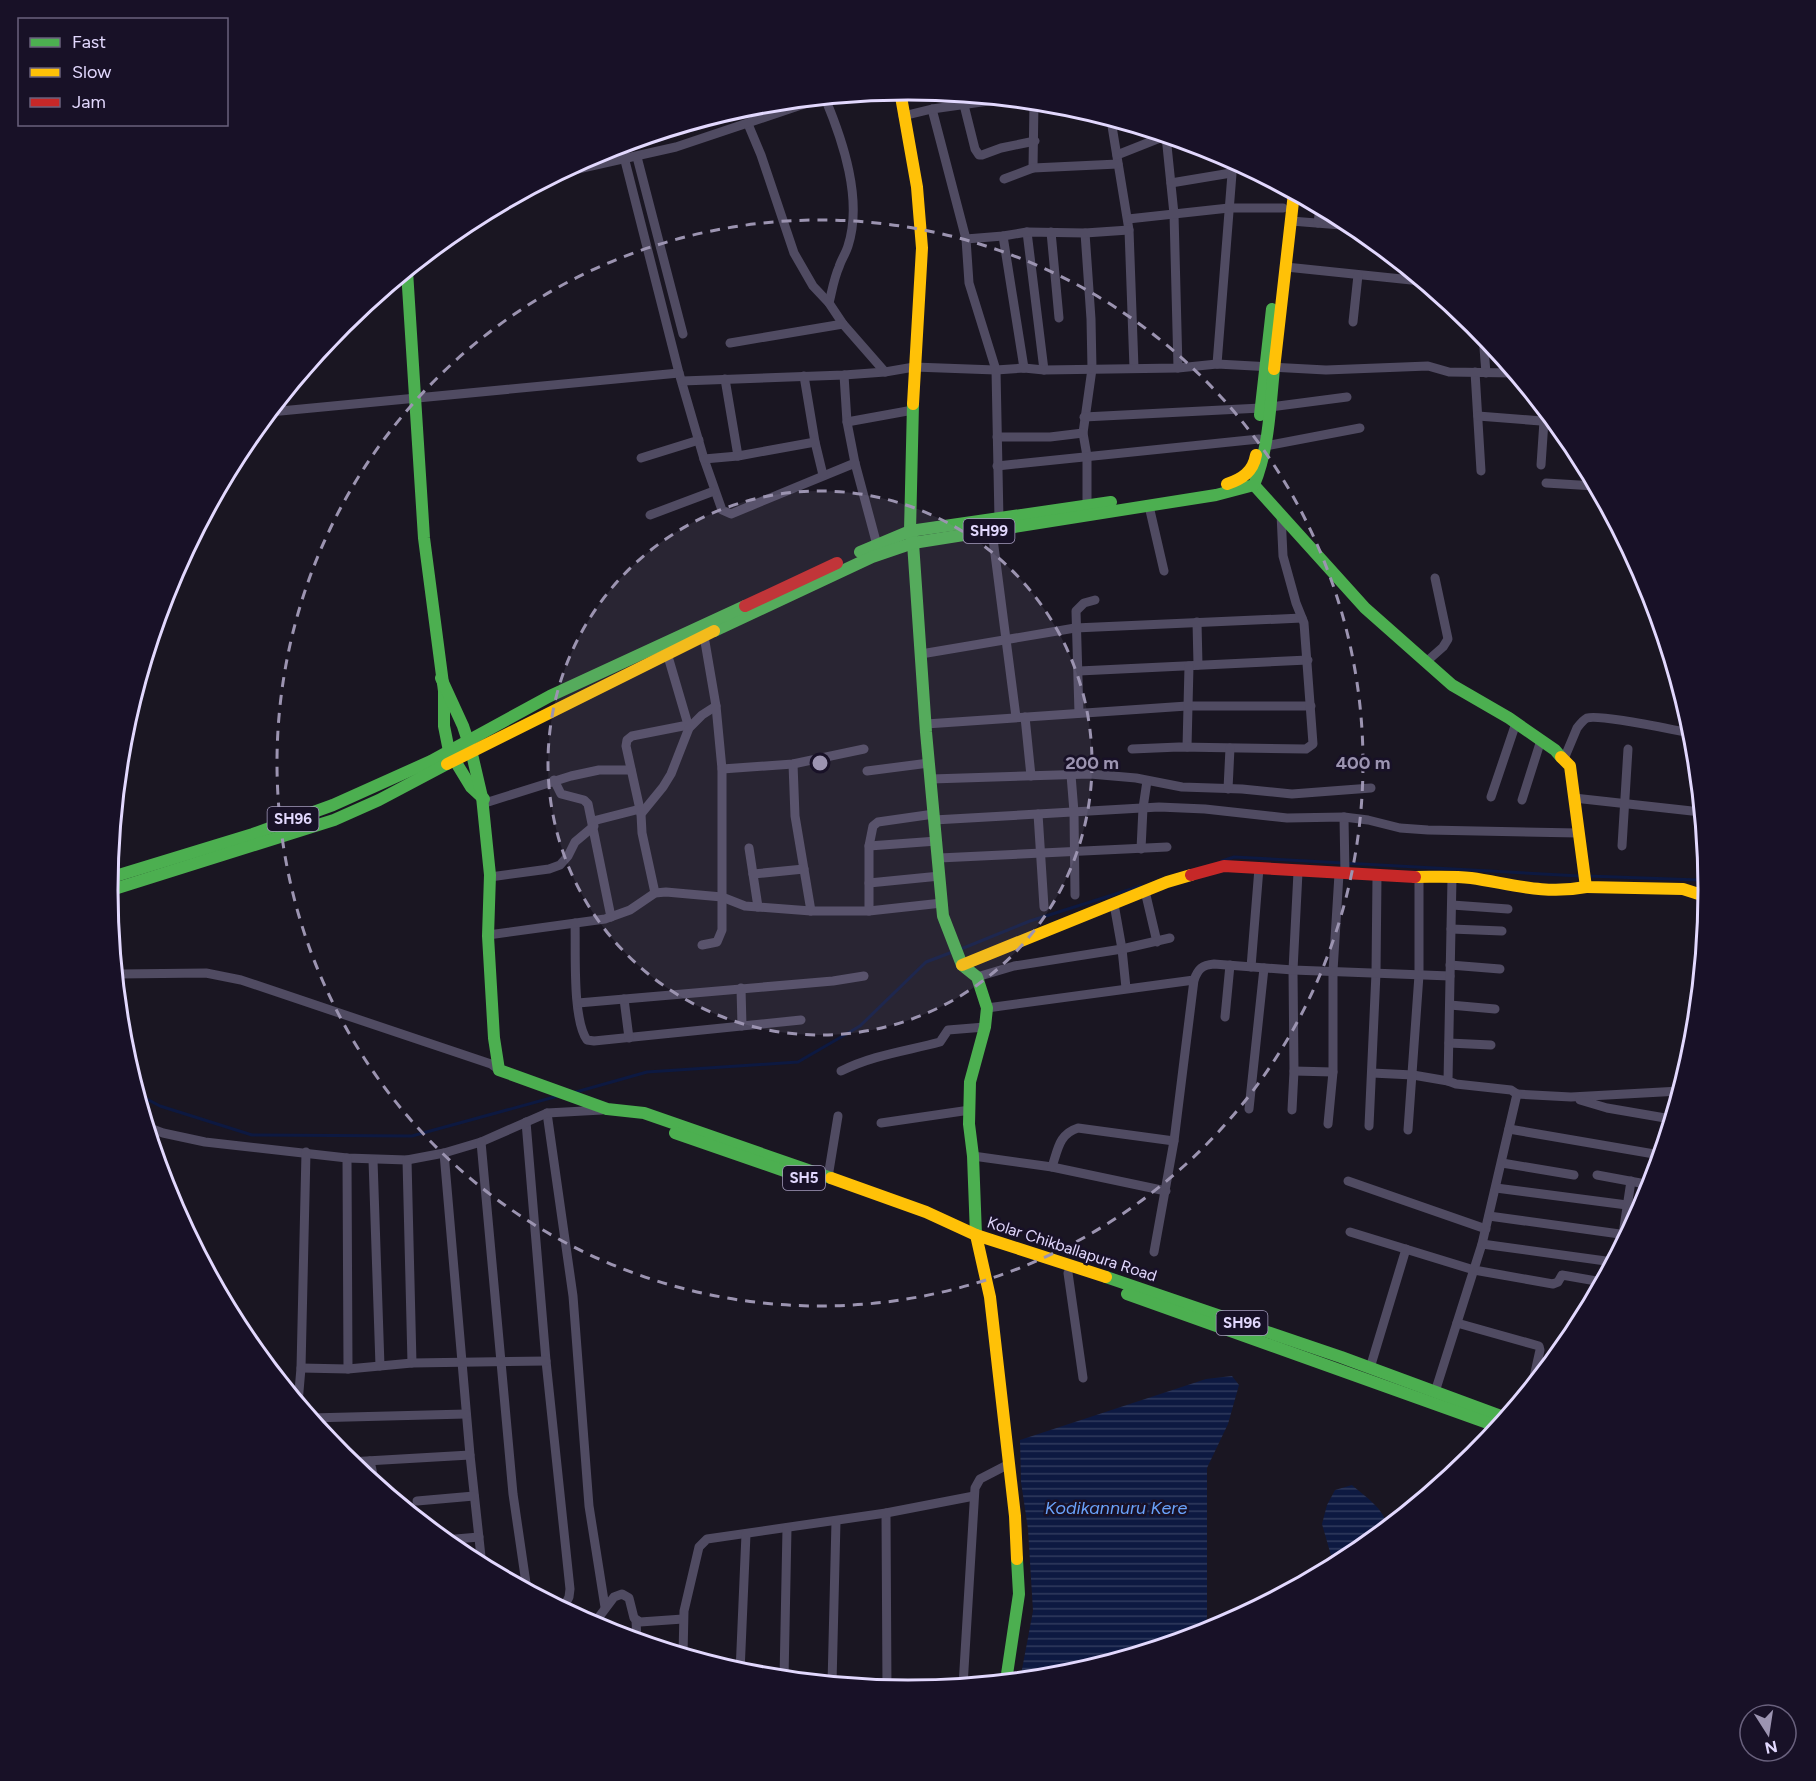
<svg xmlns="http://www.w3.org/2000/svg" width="1816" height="1781" viewBox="0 0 1816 1781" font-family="Figtree,sans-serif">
  <defs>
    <pattern id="water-rules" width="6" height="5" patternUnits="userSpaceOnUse" patternTransform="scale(1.5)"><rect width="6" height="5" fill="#0d1941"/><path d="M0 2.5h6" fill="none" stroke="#303a5e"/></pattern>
  </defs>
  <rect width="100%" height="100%" fill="#1a1622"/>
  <!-- water -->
  <g fill="url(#water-rules)">
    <path d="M 1232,1376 L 1239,1385 L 1228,1424 L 1207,1468 L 1207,1616 L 1205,1633 L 1064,1676 L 1020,1680 L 1033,1611 L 1028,1529 L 1021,1482 L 1020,1440 L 1206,1379 Z"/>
    <path d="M 1352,1485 C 1365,1497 1386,1509 1387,1528 L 1352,1556 L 1334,1566 L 1322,1524 L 1327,1505 L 1335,1490 Z"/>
  </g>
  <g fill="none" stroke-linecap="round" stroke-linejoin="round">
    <!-- stream -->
    <g stroke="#0d1941" stroke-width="3">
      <path d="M 1222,861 L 1234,857 L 1580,876"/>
      <path d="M 1587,876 L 1699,880 L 1708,883"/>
      <path d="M 961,949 L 1030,921 L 1141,886"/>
      <path d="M 576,1092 L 647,1072 L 798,1062 L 860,1026 L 926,962 L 955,951"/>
      <path d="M 137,1094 L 160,1106 L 252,1135 L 412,1136 L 558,1096"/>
    </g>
    <!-- street -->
    <g stroke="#504b62" stroke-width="9">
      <path d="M 825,98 C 843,141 863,200 848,246 C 846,253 841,260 839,267 C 834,278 832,291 829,303"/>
      <path d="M 964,105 L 975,149 L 979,155 L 982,155 L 1001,148 L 1035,141"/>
      <path d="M 932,109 L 966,239"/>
      <path d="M 903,116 L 932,109 L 1003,99"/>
      <path d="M 1111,120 L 1129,230 L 1134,368"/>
      <path d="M 748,124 L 761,155 L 794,253 L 813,286 L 829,303 L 843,324 L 885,372"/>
      <path d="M 1166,136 L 1174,214 L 1178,368"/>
      <path d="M 621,145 L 679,373 L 704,459 L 722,510 L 731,514 L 855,463"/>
      <path d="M 1117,155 L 1165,136"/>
      <path d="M 637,157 L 683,334"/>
      <path d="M 1033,168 L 1034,102"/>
      <path d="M 560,173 L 676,147 L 822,98"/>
      <path d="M 1004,179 L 1033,168 L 1118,164"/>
      <path d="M 1171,183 L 1231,173"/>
      <path d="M 1128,219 L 1229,208 L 1283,208"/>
      <path d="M 1291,221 L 1354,226"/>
      <path d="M 1318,223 L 1320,207"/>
      <path d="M 1027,232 L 1044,370"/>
      <path d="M 1051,232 L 1059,318"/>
      <path d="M 1085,233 L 1091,319 L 1092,369 L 1083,433 L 1087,456 L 1087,506"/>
      <path d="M 1003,236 L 1024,368"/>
      <path d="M 1286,267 L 1421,281"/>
      <path d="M 1353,322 L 1358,275"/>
      <path d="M 342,324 L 343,327"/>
      <path d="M 1483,336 L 1486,373"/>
      <path d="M 730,343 L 843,324"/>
      <path d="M 1217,364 L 1233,161"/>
      <path d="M 1475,372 L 1481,471"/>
      <path d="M 844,375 L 847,422 L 855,463 L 877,545"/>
      <path d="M 804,376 L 815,442 L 823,475"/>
      <path d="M 725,379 L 738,456"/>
      <path d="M 682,381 L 844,375 L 885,372 L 914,367 L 996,370 L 1024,368 L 1044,370 L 1178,368 L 1217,364 L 1326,370 L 1428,366 L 1449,372 L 1514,373"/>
      <path d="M 1270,407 L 1347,397"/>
      <path d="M 270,412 L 679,373"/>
      <path d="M 1478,416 L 1554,422"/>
      <path d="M 1084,417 L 1261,408"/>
      <path d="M 847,422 L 913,410"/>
      <path d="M 997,437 L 1050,437 L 1083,433"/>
      <path d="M 1265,446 L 1360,428"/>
      <path d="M 641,458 L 699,440"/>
      <path d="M 704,459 L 738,456 L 815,442"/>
      <path d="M 1541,465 L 1544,421"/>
      <path d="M 997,466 L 1259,439"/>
      <path d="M 1546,483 L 1595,486"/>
      <path d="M 1149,506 L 1164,571"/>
      <path d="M 650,515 L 714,491"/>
      <path d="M 999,520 L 996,370 L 969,283 L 966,239 L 1003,236 L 1027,232 L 1085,233 L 1129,230"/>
      <path d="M 992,531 L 1016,717"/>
      <path d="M 1197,622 L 1198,665"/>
      <path d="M 667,653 L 689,728"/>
      <path d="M 921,654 L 1075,628 L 1302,618"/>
      <path d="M 1426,662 L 1443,647 L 1448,639 L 1435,578"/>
      <path d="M 1079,671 L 1308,660"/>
      <path d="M 1079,713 L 1076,611 L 1084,603 L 1095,600"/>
      <path d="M 1025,717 L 1031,776"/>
      <path d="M 926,724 L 1187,706 L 1311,706"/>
      <path d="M 1187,747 L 1189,666"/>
      <path d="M 1132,749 L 1179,747 L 1306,749 L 1313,744 L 1304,623 L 1296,603 L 1283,556 L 1281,514"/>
      <path d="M 1564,759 L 1577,728 C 1580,724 1583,720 1587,718 C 1600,714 1673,730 1691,733"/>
      <path d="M 793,764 L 795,816 L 811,911"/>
      <path d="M 722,769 L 793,764 L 864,749"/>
      <path d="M 867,771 L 929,763"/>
      <path d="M 1071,775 L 1074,812 L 1075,895"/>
      <path d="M 931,779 L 1090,774 L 1136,778 L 1182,787 L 1242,789 L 1292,794 L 1371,788"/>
      <path d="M 554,780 L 561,794 L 584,800 L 588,804 L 611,917"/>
      <path d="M 1228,789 L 1230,748"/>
      <path d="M 1491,797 L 1516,723"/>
      <path d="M 1574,798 L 1701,812"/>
      <path d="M 1522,800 L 1541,740"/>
      <path d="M 485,803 L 571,776 L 599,770 L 631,770"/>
      <path d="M 641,814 L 626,746 L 627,740 L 632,736 L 688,725"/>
      <path d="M 1038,814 L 1044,907"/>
      <path d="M 1344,817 L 1345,874"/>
      <path d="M 934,820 L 1159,807 L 1205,809 L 1287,818 L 1344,817 L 1368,820 L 1400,828 L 1428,830 L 1578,833"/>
      <path d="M 593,821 L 640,809"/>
      <path d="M 869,846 L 937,841"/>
      <path d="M 1622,846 L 1628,749"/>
      <path d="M 749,848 L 758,907"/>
      <path d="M 1141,849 L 1143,808 L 1147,781"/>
      <path d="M 939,858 L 1167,847"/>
      <path d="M 753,874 L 804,869"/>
      <path d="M 490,877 L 549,869 L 560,865 L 568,856 L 575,842 L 594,826"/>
      <path d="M 869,883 L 940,876"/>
      <path d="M 1145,891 L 1157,942"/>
      <path d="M 655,893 L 642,833 L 641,814 L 663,787 L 671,774 L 689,728 L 702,715 L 716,706"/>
      <path d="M 1114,904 L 1122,949 L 1126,988"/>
      <path d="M 1452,905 L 1508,909"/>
      <path d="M 869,911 L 869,846 L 873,826 L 878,822 L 934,814"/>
      <path d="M 575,923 C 576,950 572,1019 587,1040 L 594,1041 L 801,1020"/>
      <path d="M 1451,929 L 1502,931"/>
      <path d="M 488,935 L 605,919 L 630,910 L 655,893 L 666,892 L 722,897 L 745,906 L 811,911 L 869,911 L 942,903"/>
      <path d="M 702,945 L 717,942 L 722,930 L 722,769 L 716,706 L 704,636"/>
      <path d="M 1450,965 L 1500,969"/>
      <path d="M 1251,967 L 1259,868"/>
      <path d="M 116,972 L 119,974 L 206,973 L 241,980 L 491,1064 L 499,1070"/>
      <path d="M 977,977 L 1014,966 L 1122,949 L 1170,938"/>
      <path d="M 741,988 L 742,1026"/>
      <path d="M 624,999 L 629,1038"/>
      <path d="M 578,1003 L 833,981 L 864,976"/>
      <path d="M 1450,1005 L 1495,1009"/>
      <path d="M 987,1008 L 1194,980"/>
      <path d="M 1225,1017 L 1230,965"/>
      <path d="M 1449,1043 L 1491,1045"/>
      <path d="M 841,1071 C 873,1055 906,1051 940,1042 L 948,1030 L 985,1027"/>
      <path d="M 1294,1071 L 1333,1072"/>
      <path d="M 1372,1073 L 1413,1075 L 1448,1081"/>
      <path d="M 1517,1094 L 1571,1097 L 1680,1091"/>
      <path d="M 1580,1100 L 1607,1108 L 1671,1119"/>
      <path d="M 1249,1109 L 1264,968"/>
      <path d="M 1292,1110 L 1294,1071 L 1293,970 L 1298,872"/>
      <path d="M 547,1113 L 573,1296 L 589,1506 L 605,1607"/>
      <path d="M 526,1122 L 546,1361 L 570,1589 L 569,1597 L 563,1609"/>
      <path d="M 881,1123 L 970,1110"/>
      <path d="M 1328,1124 L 1333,1072 L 1333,971 L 1339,874"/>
      <path d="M 1369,1126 L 1376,973 L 1377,876"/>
      <path d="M 147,1127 L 163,1133 L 205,1142 L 347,1158 L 407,1160 L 444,1153 L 481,1142 L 547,1113 L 602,1110"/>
      <path d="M 1509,1129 L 1660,1155"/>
      <path d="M 1408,1130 L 1419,975 L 1419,877"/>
      <path d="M 481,1142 L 513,1494 L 527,1590"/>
      <path d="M 444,1153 L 470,1455 L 482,1566"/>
      <path d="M 973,1156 L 1052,1167 L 1166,1191"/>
      <path d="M 347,1158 L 348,1369"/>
      <path d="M 373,1160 L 380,1366"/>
      <path d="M 407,1160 L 412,1363"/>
      <path d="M 1502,1163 L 1574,1175"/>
      <path d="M 1052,1167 C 1058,1149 1059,1134 1078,1128 L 1174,1141"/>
      <path d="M 1597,1175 L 1651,1185"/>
      <path d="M 828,1177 L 838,1116"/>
      <path d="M 1348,1181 L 1486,1229"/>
      <path d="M 1496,1188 L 1627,1205"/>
      <path d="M 1489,1216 L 1627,1235"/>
      <path d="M 1635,1221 L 1637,1216"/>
      <path d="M 1350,1232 L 1474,1270 L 1553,1284 L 1558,1282 L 1562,1275 L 1602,1282"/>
      <path d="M 1623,1234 L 1631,1181"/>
      <path d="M 1482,1244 L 1613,1262"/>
      <path d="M 1154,1252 L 1174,1141 L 1194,980 C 1198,969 1202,965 1214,964 L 1293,970 L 1450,976"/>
      <path d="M 1068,1273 L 1083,1378"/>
      <path d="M 1457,1323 L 1539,1346 L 1540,1350 L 1532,1386"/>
      <path d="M 301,1368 L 348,1369 L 412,1363 L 546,1361"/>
      <path d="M 1370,1368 L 1406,1249"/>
      <path d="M 1435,1392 L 1482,1244 L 1517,1094 L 1511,1090 L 1456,1084 L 1448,1081 L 1452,878"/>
      <path d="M 298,1403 L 301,1368 L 306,1152"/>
      <path d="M 310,1418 L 466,1414"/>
      <path d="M 370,1461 L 375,1484"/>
      <path d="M 349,1462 L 470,1455"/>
      <path d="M 417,1501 L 474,1496"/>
      <path d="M 886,1513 L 887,1689"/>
      <path d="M 444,1540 L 479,1537"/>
      <path d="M 636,1620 L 637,1641"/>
      <path d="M 593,1625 L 614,1597 L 622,1594 L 629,1598 L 634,1618 L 640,1622 L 683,1619"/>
      <path d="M 683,1655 L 684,1611 L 699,1547 L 707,1539 L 886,1513 L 974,1496"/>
      <path d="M 740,1672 L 746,1534"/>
      <path d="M 784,1679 L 787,1528"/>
      <path d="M 832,1684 L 836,1521"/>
      <path d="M 963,1686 L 975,1488 L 980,1479 L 1009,1464"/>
    </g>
    <!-- fast -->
    <g stroke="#4caf50" stroke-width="12">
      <path d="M 407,271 L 424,538 L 444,691 L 444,726 L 449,751 L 471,787 L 484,799"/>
      <path d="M 913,404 L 910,531 L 913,543 L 926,732 L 943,916 L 962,965 L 977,977 L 987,1008 L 985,1027 L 970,1082 L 969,1124 L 973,1156 L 976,1235"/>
      <path d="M 1260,415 L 1272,309"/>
      <path d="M 1254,485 L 1365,608 L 1452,685 L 1509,718 L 1555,750 L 1561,757"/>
      <path d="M 860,552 L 910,531 L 1111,502"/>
      <path d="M 714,631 L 872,557 L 913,543 L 1216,495 L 1254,485 C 1269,449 1270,407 1274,369"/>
      <path d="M 441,678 L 463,726 L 471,750 L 482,797 L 490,875 L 488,936 L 494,1038 L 499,1070 L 607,1109 L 644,1113 L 831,1178"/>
      <path d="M 109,878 L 253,834 L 333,805 L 431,761 L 550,696 L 745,606"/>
      <path d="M 108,891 L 334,820 L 379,800 L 447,764"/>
      <path d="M 675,1133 L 813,1181"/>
      <path d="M 1106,1277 L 1341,1357 L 1506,1418"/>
      <path d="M 1127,1294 L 1499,1427"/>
      <path d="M 1006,1681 L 1019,1594 L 1017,1559"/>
    </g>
    <!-- slow -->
    <g stroke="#ffc107" stroke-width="12">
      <path d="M 900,91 L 917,187 L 922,248 L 913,404"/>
      <path d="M 1274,369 L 1294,193"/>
      <path d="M 1227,484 C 1242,479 1253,472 1256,455"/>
      <path d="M 1561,757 L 1570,766 L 1586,887 L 1683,889 L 1708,897"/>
      <path d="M 447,764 L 714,631"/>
      <path d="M 1415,877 C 1434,877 1453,876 1471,878 C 1512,884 1544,895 1586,887"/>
      <path d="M 962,965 L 1167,882 L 1191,875"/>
      <path d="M 831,1178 L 926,1212 L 976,1235 L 1106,1277"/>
      <path d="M 976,1235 L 990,1297 L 1015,1516 L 1017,1559"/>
    </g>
    <!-- jam -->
    <g stroke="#c62828" stroke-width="12">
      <path d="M 745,606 L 837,563"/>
      <path d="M 1191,875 L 1224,866 L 1415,877"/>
    </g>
  </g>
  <!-- distance rings -->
  <circle cx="820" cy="763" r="272" fill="#9c94b1" fill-opacity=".12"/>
  <g fill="none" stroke="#9c94b1" stroke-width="3" stroke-dasharray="10 8">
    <circle cx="820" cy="763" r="272"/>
    <circle cx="820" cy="763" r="543"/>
  </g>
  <g text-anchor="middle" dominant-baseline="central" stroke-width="5" stroke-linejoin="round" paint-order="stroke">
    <!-- shield labels -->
    <g fill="#181127" stroke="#a59cbe" stroke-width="1.5">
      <rect x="963.5" y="519" width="51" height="24" rx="4.5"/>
      <rect x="267.5" y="807" width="51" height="24" rx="4.5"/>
      <rect x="783" y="1166" width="42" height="24" rx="4.5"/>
      <rect x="1216.5" y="1311" width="51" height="24" rx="4.5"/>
    </g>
    <g font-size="15" font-weight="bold" fill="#e2d8fe">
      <text x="989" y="531">SH99</text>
      <text x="293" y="819">SH96</text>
      <text x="804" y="1178">SH5</text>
      <text x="1242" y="1323">SH96</text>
    </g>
    <!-- street labels -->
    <g font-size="16" fill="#e2d8fe" stroke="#181127">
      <text transform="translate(1072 1249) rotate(18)">Kolar Chikballapura Road</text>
    </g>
    <!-- water labels -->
    <g font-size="18" font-style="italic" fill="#6aa2fa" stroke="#181127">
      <text x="1116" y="1508">Kodikannuru Kere</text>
    </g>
  </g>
  <!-- crop -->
  <path d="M0 0H1816V1781H0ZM118 890a790 790 0 1 1 1580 0a790 790 0 1 1-1580 0Z" fill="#181127" fill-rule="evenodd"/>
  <path fill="none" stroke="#e2d8fe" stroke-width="3" d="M118 890a790 790 0 1 1 1580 0a790 790 0 1 1-1580 0Z"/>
  <circle cx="820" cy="763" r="9" fill="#9c94b1" stroke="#181127" stroke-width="3"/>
  <g font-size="18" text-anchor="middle" font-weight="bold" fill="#9c94b1" stroke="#181127" stroke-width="5" stroke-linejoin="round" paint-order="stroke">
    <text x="1092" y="769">200 m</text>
    <text x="1363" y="769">400 m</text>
  </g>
  <!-- legend -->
  <rect x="18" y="18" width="210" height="108" fill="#181127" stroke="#69617d" stroke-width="1.5"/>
  <rect x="30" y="38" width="30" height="9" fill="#4caf50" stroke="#69617d" stroke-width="1.5"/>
  <text x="72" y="48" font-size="18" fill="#e2d8fe">Fast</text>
  <rect x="30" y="68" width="30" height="9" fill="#ffc107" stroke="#69617d" stroke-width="1.5"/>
  <text x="72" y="78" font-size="18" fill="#e2d8fe">Slow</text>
  <rect x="30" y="98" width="30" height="9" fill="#c62828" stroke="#69617d" stroke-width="1.5"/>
  <text x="72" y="108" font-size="18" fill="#e2d8fe">Jam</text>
  <!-- north arrow -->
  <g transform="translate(1768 1733) rotate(168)"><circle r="28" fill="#181127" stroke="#69617d" stroke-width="1.5"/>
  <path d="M0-4.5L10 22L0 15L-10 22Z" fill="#9c94b1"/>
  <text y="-9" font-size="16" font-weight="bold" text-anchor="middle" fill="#e2d8fe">N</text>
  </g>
</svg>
